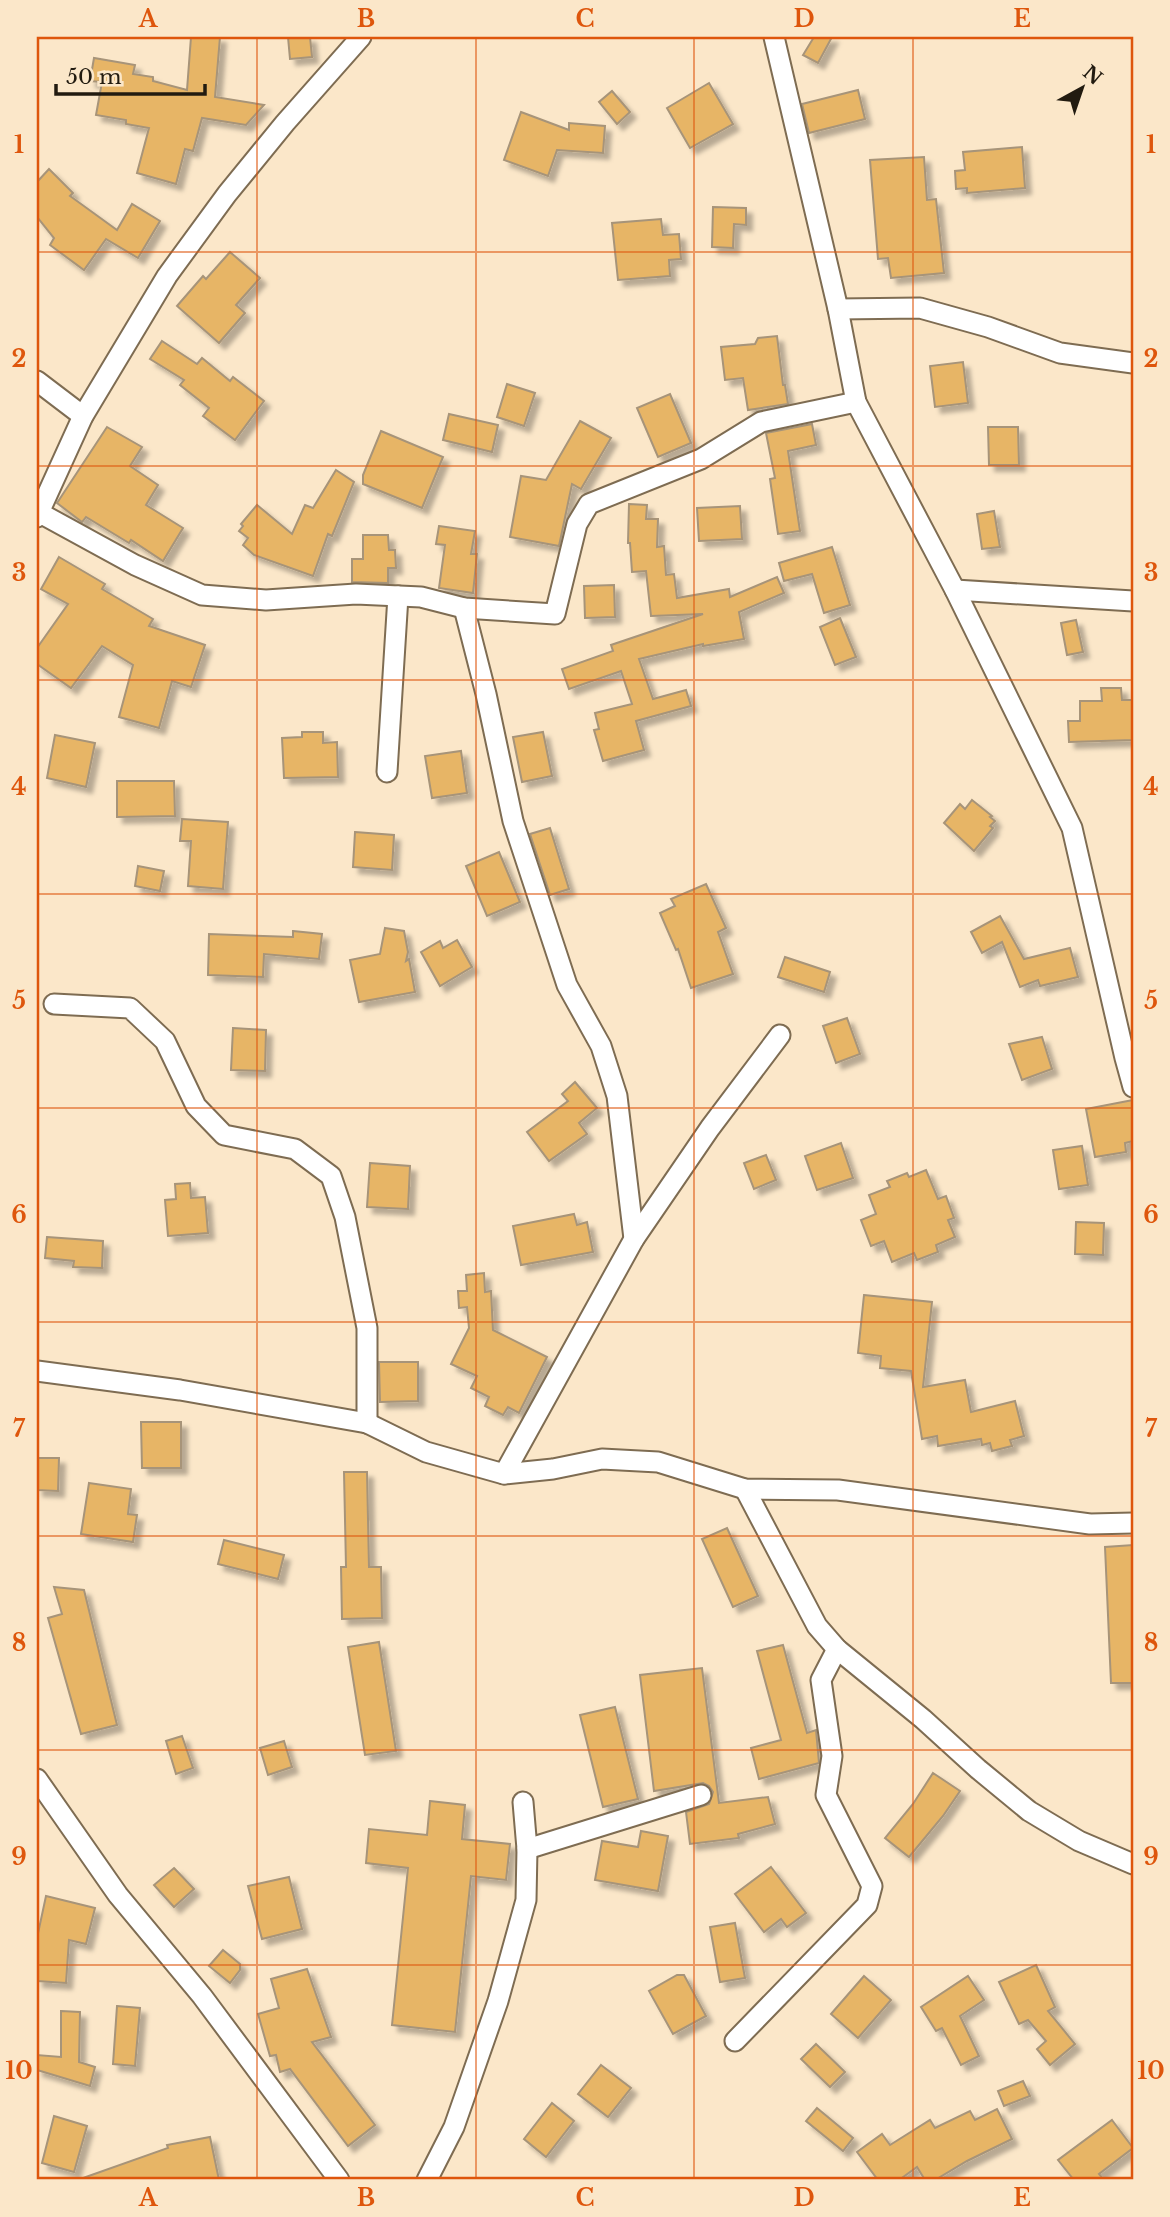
<svg xmlns="http://www.w3.org/2000/svg" width="1170" height="2217" viewBox="0 0 1170 2217" font-family="'Libre Baskerville',serif">
  <defs>
    <filter id="shadow"><feDropShadow dx="6" dy="6" stdDeviation="2" flood-color="#0004"/></filter>
  </defs>
  <rect width="100%" height="100%" fill="#fbe7c9"/>
  <!-- building -->
  <g fill="#e7b566" stroke="#a79479" stroke-width="2" filter="url(#shadow)">
    <path d="M 191,37 L 220,37 L 215,97 L 264,105 L 246,125 L 202,118 L 193,151 L 185,149 L 176,184 L 137,173 L 149,128 L 126,124 L 126,120 L 96,115 L 102,82 L 90,81 L 94,58 L 135,65 L 133,74 L 153,77 L 153,81 L 187,90 Z"/>
    <path d="M 288,37 L 310,37 L 312,57 L 290,59 Z"/>
    <path d="M 814,37 L 832,37 L 818,63 L 803,55 Z"/>
    <path d="M 709,83 L 733,124 L 690,148 L 667,108 Z"/>
    <path d="M 858,90 L 865,119 L 809,133 L 802,104 Z"/>
    <path d="M 612,91 L 630,112 L 617,124 L 599,102 Z"/>
    <path d="M 521,112 L 569,130 L 569,123 L 605,126 L 603,153 L 557,150 L 548,176 L 504,160 Z"/>
    <path d="M 1022,147 L 1025,188 L 967,193 L 967,188 L 956,189 L 955,171 L 965,170 L 963,152 Z"/>
    <path d="M 924,157 L 927,200 L 936,199 L 944,273 L 891,278 L 888,258 L 878,259 L 870,160 Z"/>
    <path d="M 49,169 L 73,193 L 70,196 L 117,230 L 132,204 L 160,221 L 138,258 L 106,239 L 84,270 L 50,245 L 54,238 L 37,217 L 37,182 Z"/>
    <path d="M 713,207 L 746,208 L 746,225 L 734,224 L 733,248 L 712,247 Z"/>
    <path d="M 661,219 L 663,235 L 679,234 L 681,259 L 669,260 L 670,276 L 618,280 L 612,223 Z"/>
    <path d="M 230,252 L 260,278 L 236,305 L 245,313 L 219,343 L 177,306 L 203,276 L 206,279 Z"/>
    <path d="M 777,336 L 783,385 L 785,385 L 788,404 L 748,410 L 743,378 L 725,380 L 721,347 L 755,344 L 758,338 Z"/>
    <path d="M 162,341 L 197,364 L 202,358 L 230,381 L 233,377 L 264,401 L 235,440 L 203,416 L 209,408 L 180,385 L 184,380 L 150,359 Z"/>
    <path d="M 963,362 L 968,403 L 935,407 L 930,366 Z"/>
    <path d="M 507,384 L 535,393 L 524,426 L 497,417 Z"/>
    <path d="M 670,394 L 691,443 L 658,457 L 637,408 Z"/>
    <path d="M 449,414 L 498,425 L 492,452 L 443,440 Z"/>
    <path d="M 580,421 L 611,438 L 581,489 L 572,484 L 559,546 L 510,537 L 521,476 L 546,480 Z"/>
    <path d="M 812,424 L 816,445 L 788,451 L 800,531 L 778,534 L 770,479 L 775,478 L 766,433 Z"/>
    <path d="M 107,427 L 142,447 L 130,466 L 158,485 L 146,505 L 183,528 L 163,561 L 131,540 L 129,543 L 86,517 L 82,522 L 57,503 Z"/>
    <path d="M 988,427 L 1018,427 L 1019,465 L 989,465 Z"/>
    <path d="M 381,431 L 443,457 L 422,508 L 363,484 L 363,475 Z"/>
    <path d="M 336,470 L 354,482 L 332,536 L 328,534 L 313,576 L 254,555 L 243,545 L 248,538 L 239,531 L 243,526 L 241,524 L 257,505 L 292,534 L 305,505 L 313,508 Z"/>
    <path d="M 629,504 L 647,505 L 646,519 L 658,519 L 657,547 L 664,546 L 666,575 L 674,574 L 677,598 L 729,589 L 730,597 L 777,577 L 784,593 L 739,612 L 744,639 L 703,646 L 703,644 L 639,659 L 653,699 L 686,690 L 691,706 L 636,721 L 644,750 L 603,761 L 594,730 L 599,729 L 595,713 L 632,704 L 621,671 L 569,689 L 562,669 L 613,651 L 611,645 L 703,614 L 651,616 L 646,571 L 632,572 L 630,543 L 628,543 Z"/>
    <path d="M 740,506 L 742,539 L 699,541 L 697,508 Z"/>
    <path d="M 994,511 L 1000,547 L 982,549 L 977,514 Z"/>
    <path d="M 439,526 L 475,531 L 471,554 L 477,554 L 473,593 L 439,588 L 445,545 L 436,544 Z"/>
    <path d="M 363,535 L 388,535 L 389,550 L 395,550 L 396,568 L 388,568 L 388,583 L 352,582 L 352,559 L 363,559 Z"/>
    <path d="M 832,547 L 850,605 L 824,613 L 812,574 L 784,581 L 779,563 Z"/>
    <path d="M 59,557 L 105,584 L 102,589 L 153,619 L 149,626 L 205,645 L 191,687 L 172,681 L 159,728 L 119,717 L 133,665 L 102,646 L 71,688 L 37,664 L 37,648 L 68,604 L 41,589 Z"/>
    <path d="M 614,585 L 615,617 L 585,618 L 584,586 Z"/>
    <path d="M 840,618 L 856,657 L 835,665 L 820,627 Z"/>
    <path d="M 1076,620 L 1083,652 L 1067,655 L 1061,623 Z"/>
    <path d="M 1101,688 L 1121,688 L 1122,700 L 1133,700 L 1133,740 L 1069,742 L 1068,721 L 1080,721 L 1080,701 L 1102,701 Z"/>
    <path d="M 302,732 L 323,732 L 323,743 L 337,742 L 338,777 L 284,778 L 282,738 L 302,737 Z"/>
    <path d="M 543,732 L 552,776 L 522,782 L 513,737 Z"/>
    <path d="M 55,735 L 95,743 L 86,787 L 47,778 Z"/>
    <path d="M 461,751 L 467,793 L 432,798 L 425,756 Z"/>
    <path d="M 117,781 L 174,781 L 175,816 L 117,817 Z"/>
    <path d="M 972,800 L 992,816 L 990,817 L 995,821 L 990,826 L 993,828 L 974,851 L 944,823 L 960,804 L 965,809 Z"/>
    <path d="M 182,819 L 228,822 L 223,889 L 188,886 L 191,841 L 180,841 Z"/>
    <path d="M 550,828 L 569,889 L 550,895 L 530,834 Z"/>
    <path d="M 355,832 L 394,835 L 392,870 L 353,867 Z"/>
    <path d="M 499,852 L 520,902 L 487,916 L 466,866 Z"/>
    <path d="M 138,866 L 164,871 L 160,891 L 135,886 Z"/>
    <path d="M 706,884 L 726,928 L 718,932 L 733,974 L 691,988 L 678,949 L 676,950 L 660,913 L 675,906 L 671,899 Z"/>
    <path d="M 1000,916 L 1024,959 L 1070,948 L 1078,977 L 1040,986 L 1038,980 L 1020,987 L 1002,942 L 982,953 L 971,932 Z"/>
    <path d="M 385,928 L 404,931 L 408,952 L 406,961 L 409,959 L 415,992 L 359,1002 L 350,960 L 380,954 Z"/>
    <path d="M 293,931 L 322,934 L 319,959 L 264,954 L 263,977 L 208,975 L 209,934 L 293,937 Z"/>
    <path d="M 457,940 L 472,967 L 440,986 L 421,952 L 440,941 L 443,948 Z"/>
    <path d="M 785,957 L 830,972 L 824,992 L 778,977 Z"/>
    <path d="M 847,1018 L 860,1054 L 836,1063 L 823,1026 Z"/>
    <path d="M 233,1028 L 266,1030 L 265,1071 L 231,1070 Z"/>
    <path d="M 1042,1037 L 1052,1069 L 1022,1080 L 1009,1044 Z"/>
    <path d="M 575,1082 L 597,1108 L 579,1123 L 587,1134 L 549,1161 L 527,1132 L 568,1101 L 562,1094 Z"/>
    <path d="M 1133,1100 L 1133,1141 L 1125,1143 L 1126,1152 L 1095,1157 L 1086,1109 Z"/>
    <path d="M 841,1143 L 853,1178 L 817,1190 L 805,1156 Z"/>
    <path d="M 1082,1146 L 1088,1185 L 1059,1189 L 1053,1150 Z"/>
    <path d="M 766,1155 L 776,1180 L 754,1189 L 744,1163 Z"/>
    <path d="M 370,1163 L 410,1166 L 408,1209 L 367,1207 Z"/>
    <path d="M 926,1170 L 938,1199 L 946,1196 L 954,1218 L 948,1220 L 955,1237 L 936,1245 L 938,1252 L 917,1260 L 914,1253 L 892,1262 L 884,1241 L 871,1246 L 861,1220 L 876,1214 L 869,1195 L 890,1187 L 887,1181 L 907,1173 L 909,1177 Z"/>
    <path d="M 190,1183 L 191,1198 L 205,1197 L 208,1233 L 168,1236 L 165,1200 L 176,1199 L 175,1184 Z"/>
    <path d="M 574,1214 L 577,1225 L 587,1222 L 593,1252 L 521,1265 L 513,1226 Z"/>
    <path d="M 1076,1222 L 1104,1223 L 1103,1255 L 1075,1254 Z"/>
    <path d="M 47,1237 L 103,1241 L 102,1268 L 73,1267 L 74,1261 L 45,1258 Z"/>
    <path d="M 484,1273 L 485,1292 L 491,1291 L 493,1330 L 547,1357 L 519,1413 L 508,1407 L 503,1415 L 485,1406 L 489,1397 L 471,1388 L 477,1376 L 451,1364 L 469,1328 L 467,1307 L 459,1308 L 458,1291 L 467,1291 L 466,1275 Z"/>
    <path d="M 864,1295 L 932,1302 L 923,1387 L 965,1380 L 971,1412 L 1015,1401 L 1024,1436 L 1010,1440 L 1012,1446 L 992,1451 L 990,1443 L 982,1445 L 981,1439 L 938,1446 L 937,1436 L 922,1439 L 911,1371 L 880,1368 L 881,1356 L 858,1353 Z"/>
    <path d="M 379,1362 L 418,1362 L 418,1401 L 380,1402 Z"/>
    <path d="M 141,1422 L 181,1422 L 181,1468 L 142,1468 Z"/>
    <path d="M 37,1458 L 59,1458 L 58,1491 L 37,1490 Z"/>
    <path d="M 344,1472 L 367,1472 L 369,1567 L 381,1567 L 382,1618 L 342,1619 L 341,1567 L 346,1567 Z"/>
    <path d="M 89,1483 L 131,1489 L 128,1514 L 137,1515 L 133,1542 L 81,1534 Z"/>
    <path d="M 727,1528 L 758,1596 L 733,1607 L 702,1539 Z"/>
    <path d="M 224,1540 L 284,1555 L 278,1579 L 218,1564 Z"/>
    <path d="M 1133,1545 L 1133,1683 L 1111,1683 L 1105,1547 Z"/>
    <path d="M 54,1587 L 84,1590 L 117,1725 L 81,1734 L 48,1618 L 62,1614 Z"/>
    <path d="M 379,1642 L 396,1751 L 365,1755 L 348,1647 Z"/>
    <path d="M 783,1645 L 807,1733 L 816,1730 L 819,1763 L 759,1779 L 751,1748 L 781,1740 L 757,1651 Z"/>
    <path d="M 702,1668 L 719,1803 L 768,1797 L 775,1824 L 738,1834 L 739,1838 L 690,1844 L 686,1812 L 709,1804 L 713,1792 L 709,1786 L 703,1783 L 654,1791 L 640,1675 Z"/>
    <path d="M 615,1707 L 638,1799 L 603,1807 L 580,1715 Z"/>
    <path d="M 182,1736 L 193,1768 L 176,1774 L 166,1741 Z"/>
    <path d="M 284,1741 L 292,1767 L 268,1775 L 260,1748 Z"/>
    <path d="M 933,1773 L 960,1791 L 943,1816 L 909,1857 L 885,1838 L 913,1804 Z"/>
    <path d="M 430,1801 L 465,1805 L 462,1839 L 510,1844 L 506,1880 L 471,1876 L 455,2032 L 392,2025 L 408,1868 L 366,1863 L 369,1829 L 427,1835 Z"/>
    <path d="M 641,1831 L 668,1836 L 658,1891 L 595,1880 L 602,1841 L 638,1847 Z"/>
    <path d="M 771,1867 L 806,1913 L 787,1927 L 781,1919 L 764,1932 L 735,1894 Z"/>
    <path d="M 174,1868 L 194,1889 L 174,1907 L 154,1885 Z"/>
    <path d="M 289,1877 L 302,1929 L 262,1939 L 248,1886 Z"/>
    <path d="M 46,1896 L 95,1908 L 86,1944 L 69,1940 L 66,1983 L 37,1981 L 37,1938 Z"/>
    <path d="M 735,1923 L 745,1978 L 720,1982 L 710,1927 Z"/>
    <path d="M 223,1950 L 240,1964 L 240,1970 L 230,1983 L 209,1966 Z"/>
    <path d="M 1036,1965 L 1055,2007 L 1048,2011 L 1075,2044 L 1050,2065 L 1037,2049 L 1046,2041 L 1028,2020 L 1019,2024 L 999,1982 Z"/>
    <path d="M 307,1969 L 331,2037 L 312,2042 L 375,2125 L 348,2146 L 290,2069 L 280,2072 L 276,2055 L 270,2056 L 258,2014 L 279,2008 L 271,1979 Z"/>
    <path d="M 677,1975 L 684,1975 L 706,2016 L 673,2034 L 649,1991 Z"/>
    <path d="M 864,1976 L 891,2000 L 858,2038 L 831,2014 Z"/>
    <path d="M 968,1976 L 984,2000 L 960,2016 L 979,2056 L 961,2065 L 942,2028 L 936,2031 L 921,2007 Z"/>
    <path d="M 117,2006 L 140,2008 L 135,2066 L 113,2064 Z"/>
    <path d="M 61,2011 L 80,2012 L 79,2062 L 95,2067 L 90,2086 L 37,2070 L 37,2055 L 61,2057 Z"/>
    <path d="M 816,2044 L 845,2072 L 830,2087 L 801,2059 Z"/>
    <path d="M 601,2065 L 631,2088 L 608,2117 L 578,2094 Z"/>
    <path d="M 1023,2081 L 1030,2096 L 1004,2106 L 998,2091 Z"/>
    <path d="M 552,2103 L 574,2121 L 546,2157 L 524,2139 Z"/>
    <path d="M 817,2108 L 853,2138 L 843,2151 L 806,2121 Z"/>
    <path d="M 997,2109 L 1012,2139 L 967,2161 L 935,2180 L 925,2180 L 917,2167 L 899,2180 L 878,2180 L 857,2152 L 882,2134 L 890,2145 L 930,2120 L 935,2128 L 970,2111 L 975,2120 Z"/>
    <path d="M 54,2116 L 87,2126 L 74,2172 L 42,2163 Z"/>
    <path d="M 1112,2120 L 1133,2148 L 1099,2174 L 1104,2180 L 1074,2180 L 1058,2160 Z"/>
    <path d="M 210,2137 L 219,2180 L 83,2180 L 83,2178 L 168,2148 L 167,2145 Z"/>
  </g>
  <g fill="none" stroke-linecap="round" stroke-linejoin="round">
    <!-- minor casing -->
    <g stroke="#7e6c52" stroke-width="23">
      <g id="minor">
        <path d="M 774,37 L 838,309 L 856,402 L 955,590 L 1072,828 L 1125,1058 L 1133,1087"/>
        <path d="M 838,309 L 920,308 L 988,327 L 1060,353 L 1133,363"/>
        <path d="M 37,381 L 83,416"/>
        <path d="M 38,512 L 135,565 L 202,595 L 266,600 L 356,594 L 421,597 L 464,608 L 555,614 L 577,524 L 589,504 L 701,459 L 761,422 L 856,402"/>
        <path d="M 37,517 L 83,416 L 167,276 L 227,194 L 285,123 L 361,37"/>
        <path d="M 955,590 L 1133,601"/>
        <path d="M 464,608 L 486,694 L 513,821 L 567,985 L 601,1046 L 617,1096 L 634,1239"/>
        <path d="M 387,772 L 398,596"/>
        <path d="M 54,1004 L 130,1008 L 165,1041 L 196,1106 L 224,1135 L 295,1149 L 331,1176 L 345,1217 L 367,1328 L 367,1423"/>
        <path d="M 37,1371 L 180,1390 L 367,1423 L 426,1452 L 504,1474 L 553,1469 L 602,1459 L 658,1462 L 745,1489 L 838,1490 L 1090,1524 L 1133,1523"/>
        <path d="M 504,1474 L 634,1239 L 710,1128 L 780,1035"/>
        <path d="M 745,1489 L 817,1626 L 837,1649 L 923,1719 L 978,1769 L 1029,1811 L 1079,1841 L 1133,1864"/>
        <path d="M 37,1779 L 118,1895 L 202,1996 L 339,2180"/>
        <path d="M 527,1849 L 701,1795"/>
        <path d="M 735,2041 L 867,1905 L 872,1886 L 826,1795 L 832,1756 L 821,1680 L 837,1649"/>
        <path d="M 427,2180 L 454,2127 L 498,2001 L 526,1900 L 527,1849 L 523,1802"/>
      </g>
    </g>
    <!-- minor -->
    <use href="#minor" stroke="#fff" stroke-width="19"/>
  </g>
  <!-- grid -->
  <path fill="none" stroke="#de560c" stroke-width="2" stroke-opacity="0.55" d="M 257,37 L 257,2180M 476,37 L 476,2180M 694,37 L 694,2180M 913,37 L 913,2180M 37,252 L 1133,252M 37,466 L 1133,466M 37,680 L 1133,680M 37,894 L 1133,894M 37,1108 L 1133,1108M 37,1322 L 1133,1322M 37,1536 L 1133,1536M 37,1750 L 1133,1750M 37,1965 L 1133,1965"/>
  <!-- border -->
  <rect width="1170" height="2217" fill="none" stroke="#fbe7c9" stroke-width="77"/>
  <!-- north arrow -->
  <g transform="translate(1082 88) rotate(40)" stroke="#fbe7c9" stroke-width="5" paint-order="stroke">
  <path d="M0-5L12 26L0 18L-12 26Z" fill="#221b10"/>
  <text y="-10" font-size="19" font-weight="bold" text-anchor="middle" fill="#221b10">N</text>
  </g>
  <!-- scale -->
  <path d="M56 84v10h149v-10" fill="none" stroke="#221b10" stroke-width="3.5"/>
  <text x="66" y="84" font-size="21" fill="#221b10" stroke="#fbe7c9" stroke-width="5" paint-order="stroke">50 m</text>
  <rect x="38" y="38" width="1094" height="2140" fill="none" stroke="#de560c" stroke-width="2.5"/>
  <g font-size="23" text-anchor="middle" font-weight="bold" fill="#de560c">
    <text x="148" y="27">A</text>
    <text x="366" y="27">B</text>
    <text x="585" y="27">C</text>
    <text x="804" y="27">D</text>
    <text x="1022" y="27">E</text>
    <text x="19" y="153">1</text>
    <text x="1151" y="153">1</text>
    <text x="19" y="367">2</text>
    <text x="1151" y="367">2</text>
    <text x="19" y="581">3</text>
    <text x="1151" y="581">3</text>
    <text x="19" y="795">4</text>
    <text x="1151" y="795">4</text>
    <text x="19" y="1009">5</text>
    <text x="1151" y="1009">5</text>
    <text x="19" y="1223">6</text>
    <text x="1151" y="1223">6</text>
    <text x="19" y="1437">7</text>
    <text x="1151" y="1437">7</text>
    <text x="19" y="1651">8</text>
    <text x="1151" y="1651">8</text>
    <text x="19" y="1865">9</text>
    <text x="1151" y="1865">9</text>
    <text x="19" y="2079">10</text>
    <text x="1151" y="2079">10</text>
    <text x="148" y="2206">A</text>
    <text x="366" y="2206">B</text>
    <text x="585" y="2206">C</text>
    <text x="804" y="2206">D</text>
    <text x="1022" y="2206">E</text>
  </g>
</svg>
